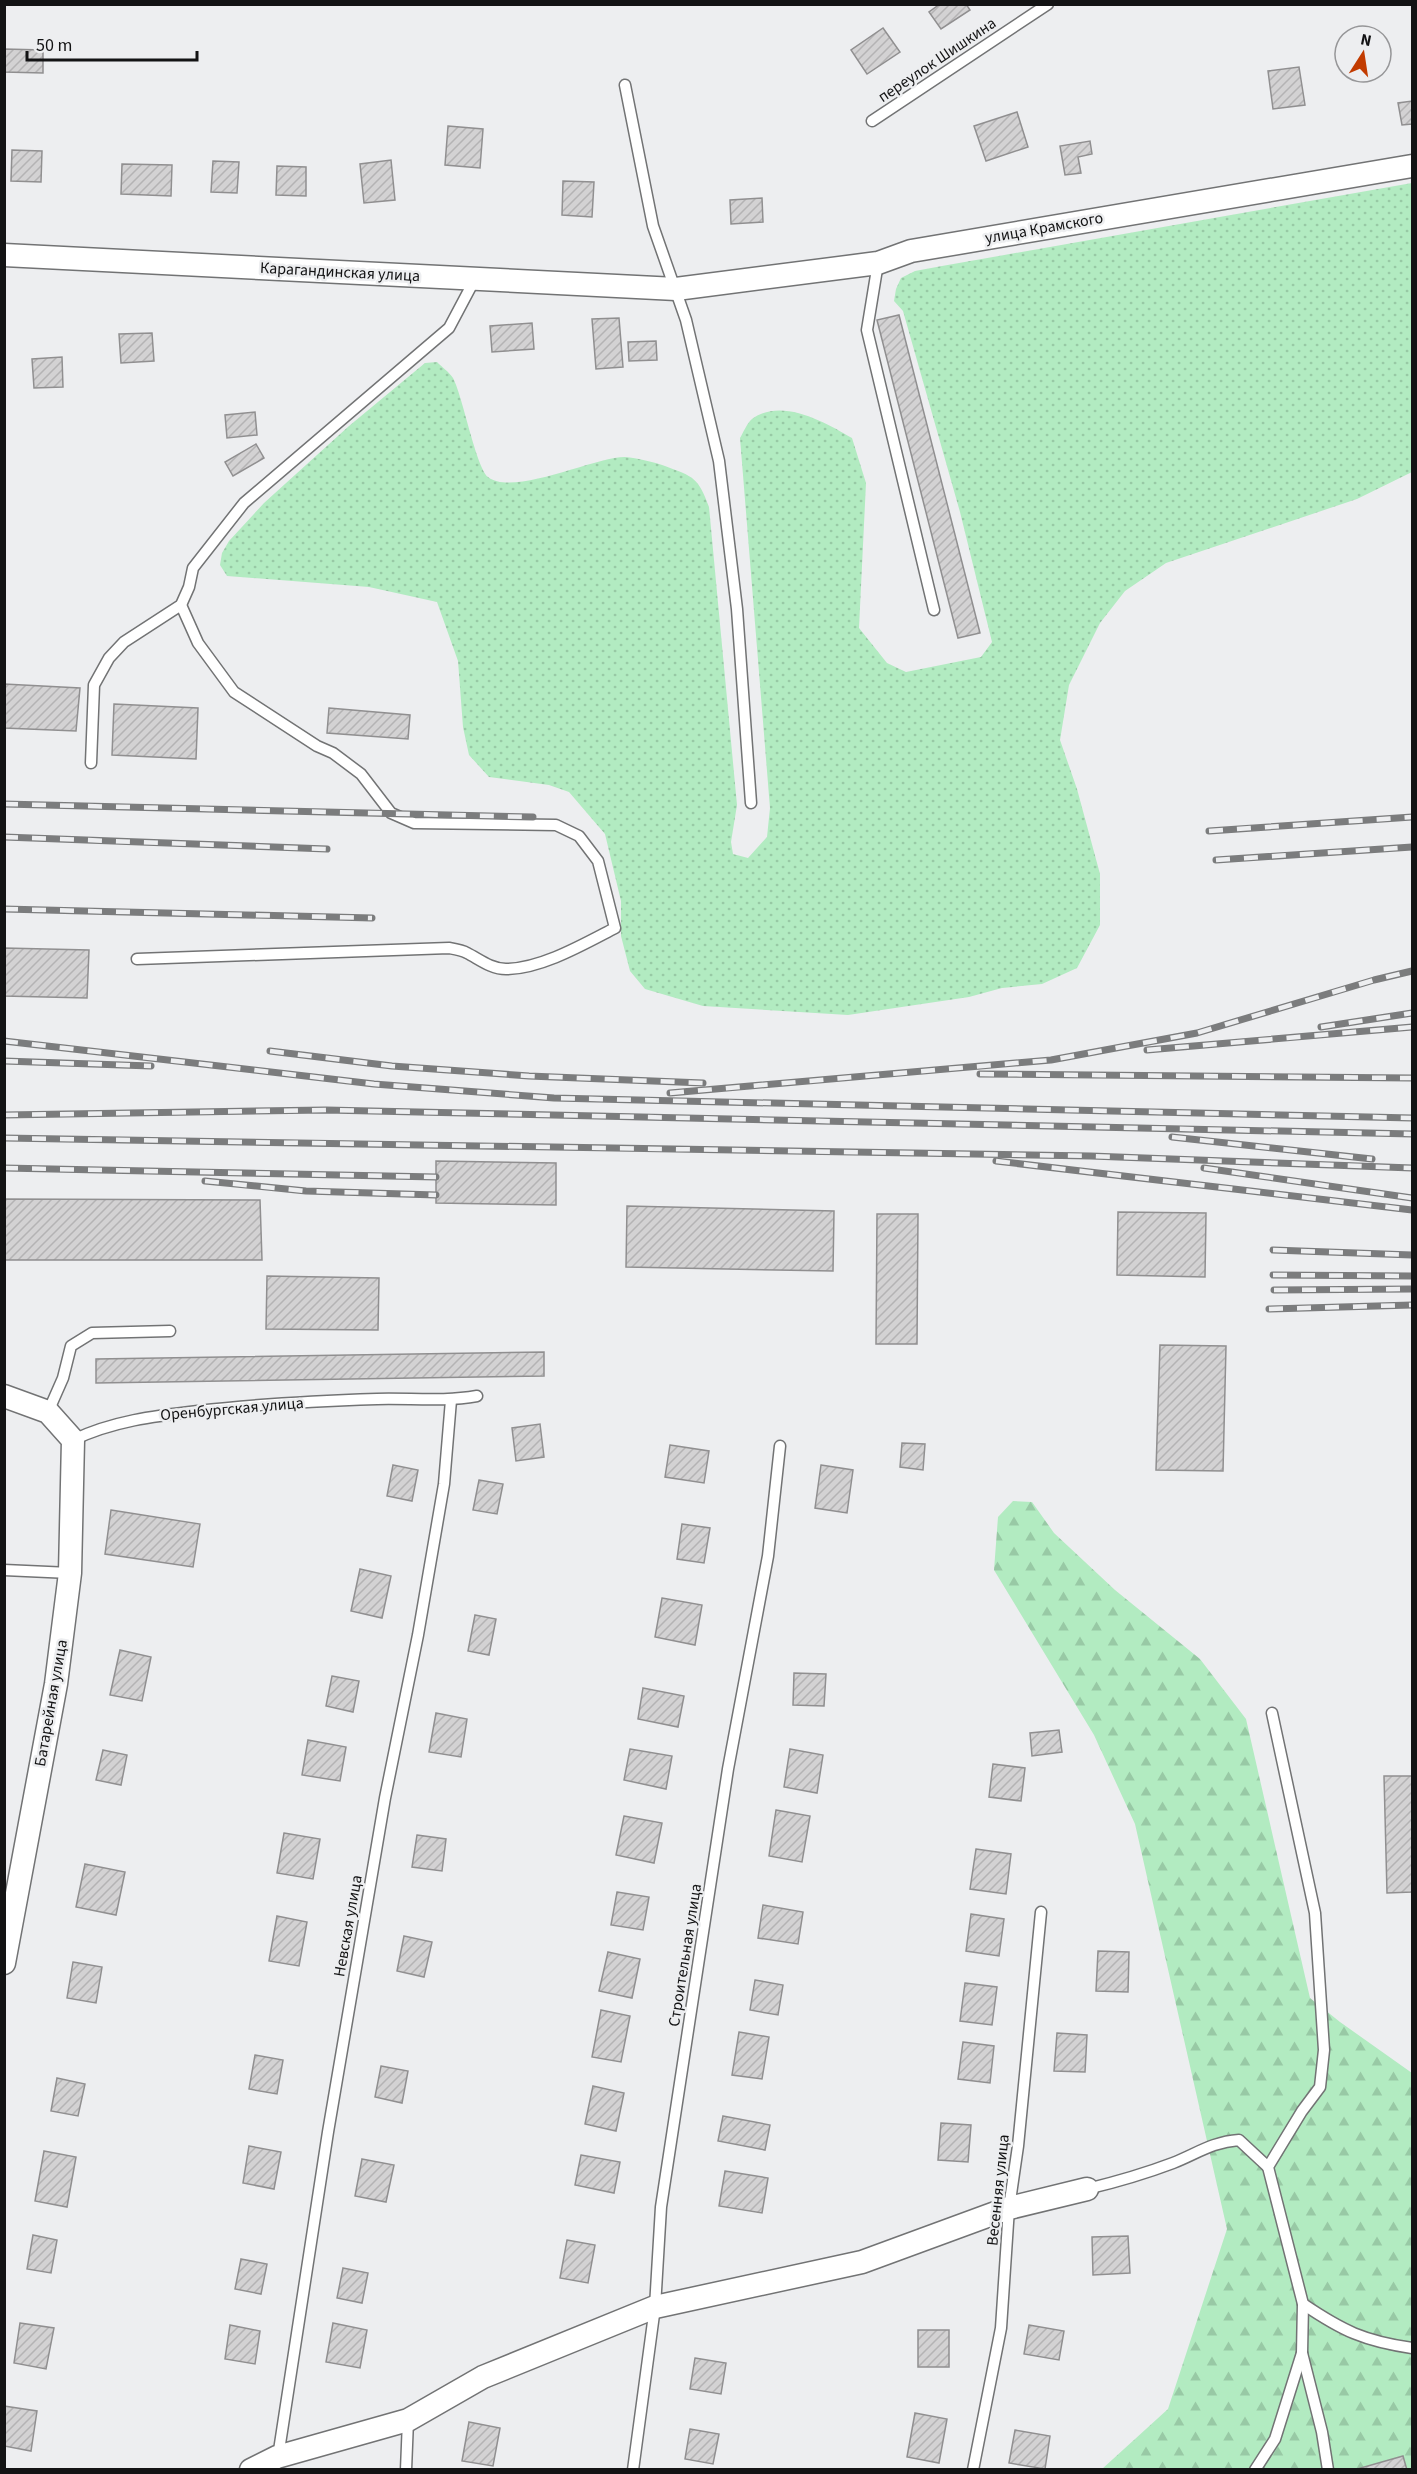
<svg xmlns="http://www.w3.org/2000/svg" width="1417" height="2474" viewBox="0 0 1417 2474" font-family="'Source Sans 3',sans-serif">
  <defs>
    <pattern id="grass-dots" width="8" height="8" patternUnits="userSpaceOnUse" patternTransform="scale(1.5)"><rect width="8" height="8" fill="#b2ebc1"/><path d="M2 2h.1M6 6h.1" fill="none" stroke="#98c9a5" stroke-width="1.8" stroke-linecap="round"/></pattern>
    <pattern id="forest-firs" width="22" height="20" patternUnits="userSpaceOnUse" patternTransform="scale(1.5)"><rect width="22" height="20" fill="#b2ebc1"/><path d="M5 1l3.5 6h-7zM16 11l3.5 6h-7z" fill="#98c9a5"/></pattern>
    <pattern id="building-hatch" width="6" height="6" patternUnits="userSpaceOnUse" patternTransform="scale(1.5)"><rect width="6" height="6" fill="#d3d2d3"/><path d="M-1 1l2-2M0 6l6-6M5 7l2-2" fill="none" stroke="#b4b3b4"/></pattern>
  </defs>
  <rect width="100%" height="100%" fill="#edeef0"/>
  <!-- grass -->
  <path fill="url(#grass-dots)" d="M 1412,183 L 1412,472 L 1357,499 L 1166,563 L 1125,591 L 1100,623 L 1069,685 L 1060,740 L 1077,789 L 1100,874 L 1100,925 L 1077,968 L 1042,984 L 1002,988 L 969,997 L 848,1015 L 703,1006 L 645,989 L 630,971 L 621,936 L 621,901 L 605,834 L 569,792 L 549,785 L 489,777 L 469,755 L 463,727 L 458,661 L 437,602 L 369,587 L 227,576 L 220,565 L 222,553 L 229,541 L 264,503 L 349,426 L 425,363 L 437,362 C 442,367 449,372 453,378 C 463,397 476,467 488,477 C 513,497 594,457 625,457 C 637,458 654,462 665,466 C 694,477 698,477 709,507 L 737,805 L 731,842 L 733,854 L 748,858 L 767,837 L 770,808 L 740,438 C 743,433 747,423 752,419 C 782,397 826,423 852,438 L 866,483 L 859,628 L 887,663 L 906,672 L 981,657 L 992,642 L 960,512 L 903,311 L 894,301 L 896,289 L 901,278 L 915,271 L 942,266 Z"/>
  <!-- forest -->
  <path fill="url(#forest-firs)" d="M 1013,1501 L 1032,1502 L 1054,1533 L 1115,1590 L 1200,1659 L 1246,1719 L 1310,1998 L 1340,2022 L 1412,2073 L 1412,2469 L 1102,2469 L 1168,2409 L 1227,2229 L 1135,1824 L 1094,1735 L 994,1570 L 998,1517 Z"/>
  <!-- building -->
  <g fill="url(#building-hatch)" stroke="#908f90" stroke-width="1.5">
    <path d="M 940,4 L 966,4 L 970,10 L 941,29 L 929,12 Z"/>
    <path d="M 883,28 L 900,52 L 867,74 L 851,50 Z"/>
    <path d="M 4,49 L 43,50 L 43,73 L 4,72 Z"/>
    <path d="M 1299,67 L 1305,105 L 1273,109 L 1268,71 Z"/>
    <path d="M 1412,101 L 1412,124 L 1402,125 L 1398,103 Z"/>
    <path d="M 1017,112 L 1028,147 L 986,161 L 974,126 Z"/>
    <path d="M 448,126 L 483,129 L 480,168 L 445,165 Z"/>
    <path d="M 1090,141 L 1092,154 L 1078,157 L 1081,173 L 1065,175 L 1060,146 Z"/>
    <path d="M 12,150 L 42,151 L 41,182 L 11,181 Z"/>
    <path d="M 391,160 L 395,200 L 364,203 L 360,164 Z"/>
    <path d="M 213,161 L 239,162 L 237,193 L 211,192 Z"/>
    <path d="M 122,164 L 172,165 L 171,196 L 121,194 Z"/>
    <path d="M 277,166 L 306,167 L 306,196 L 276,195 Z"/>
    <path d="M 563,181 L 594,182 L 592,217 L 562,215 Z"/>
    <path d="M 762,198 L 763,222 L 731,224 L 730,200 Z"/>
    <path d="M 899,315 L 980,633 L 958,638 L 877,320 Z"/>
    <path d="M 619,318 L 623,367 L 596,369 L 592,319 Z"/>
    <path d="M 532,323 L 534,349 L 492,352 L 490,326 Z"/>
    <path d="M 152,333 L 154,361 L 121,363 L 119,334 Z"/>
    <path d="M 656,341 L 657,360 L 629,361 L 628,342 Z"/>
    <path d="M 62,357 L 63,387 L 34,388 L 32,359 Z"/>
    <path d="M 255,412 L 257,435 L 227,438 L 225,415 Z"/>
    <path d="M 256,444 L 264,458 L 233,476 L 225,462 Z"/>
    <path d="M 4,684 L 80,688 L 76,731 L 4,728 Z"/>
    <path d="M 114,704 L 198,708 L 196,759 L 112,755 Z"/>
    <path d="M 329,708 L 410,715 L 408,739 L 327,733 Z"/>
    <path d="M 4,948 L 89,950 L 87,998 L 4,996 Z"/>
    <path d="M 436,1161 L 556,1163 L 556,1205 L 436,1203 Z"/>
    <path d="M 4,1199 L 260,1200 L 262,1260 L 4,1260 Z"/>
    <path d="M 627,1206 L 834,1211 L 833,1271 L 626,1267 Z"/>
    <path d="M 1118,1212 L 1206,1213 L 1205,1277 L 1117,1275 Z"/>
    <path d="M 877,1214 L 918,1214 L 917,1344 L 876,1344 Z"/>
    <path d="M 267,1276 L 379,1278 L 378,1330 L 266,1329 Z"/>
    <path d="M 1160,1345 L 1226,1346 L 1223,1471 L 1156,1470 Z"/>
    <path d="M 544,1352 L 544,1376 L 96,1383 L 96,1359 Z"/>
    <path d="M 540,1424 L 544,1457 L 516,1461 L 512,1428 Z"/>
    <path d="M 902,1443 L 925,1444 L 923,1470 L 900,1467 Z"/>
    <path d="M 670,1445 L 709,1451 L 704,1483 L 665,1477 Z"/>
    <path d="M 393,1465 L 418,1470 L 412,1501 L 387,1496 Z"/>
    <path d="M 821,1465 L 853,1470 L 847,1513 L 815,1508 Z"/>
    <path d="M 479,1480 L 503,1484 L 497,1514 L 473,1510 Z"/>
    <path d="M 111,1510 L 200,1524 L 193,1567 L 105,1554 Z"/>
    <path d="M 682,1524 L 710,1528 L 704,1563 L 677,1559 Z"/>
    <path d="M 360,1569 L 391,1576 L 382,1618 L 351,1611 Z"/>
    <path d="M 662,1598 L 702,1605 L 695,1645 L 655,1637 Z"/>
    <path d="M 475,1615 L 496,1619 L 489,1655 L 468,1651 Z"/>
    <path d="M 120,1650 L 151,1657 L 142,1701 L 110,1695 Z"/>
    <path d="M 794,1673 L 826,1674 L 824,1706 L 793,1705 Z"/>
    <path d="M 332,1676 L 359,1681 L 353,1712 L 326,1706 Z"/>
    <path d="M 643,1688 L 684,1696 L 678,1727 L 638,1719 Z"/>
    <path d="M 436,1713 L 467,1719 L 461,1757 L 429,1752 Z"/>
    <path d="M 1059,1730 L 1062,1752 L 1032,1756 L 1030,1733 Z"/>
    <path d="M 308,1740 L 346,1747 L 340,1781 L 302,1775 Z"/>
    <path d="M 630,1749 L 672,1756 L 666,1789 L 624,1780 Z"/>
    <path d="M 790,1749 L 823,1755 L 817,1793 L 784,1787 Z"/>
    <path d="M 103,1750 L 127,1755 L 121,1785 L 96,1780 Z"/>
    <path d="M 993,1764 L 1025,1768 L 1021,1801 L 989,1797 Z"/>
    <path d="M 1384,1776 L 1412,1776 L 1412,1892 L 1387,1893 Z"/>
    <path d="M 776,1810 L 810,1816 L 802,1862 L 769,1856 Z"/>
    <path d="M 624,1816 L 662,1823 L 654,1863 L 616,1855 Z"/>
    <path d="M 284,1833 L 320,1839 L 313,1879 L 277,1873 Z"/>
    <path d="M 417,1835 L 446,1839 L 442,1871 L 412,1867 Z"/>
    <path d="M 976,1849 L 1011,1854 L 1006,1894 L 970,1889 Z"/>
    <path d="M 85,1864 L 125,1872 L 116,1915 L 76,1907 Z"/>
    <path d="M 617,1892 L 649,1897 L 643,1930 L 611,1925 Z"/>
    <path d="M 763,1905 L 803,1912 L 798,1944 L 758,1938 Z"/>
    <path d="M 971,1914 L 1004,1919 L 999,1956 L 966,1951 Z"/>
    <path d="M 277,1916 L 307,1922 L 299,1966 L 269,1961 Z"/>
    <path d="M 404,1936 L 432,1942 L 424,1977 L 397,1971 Z"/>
    <path d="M 1098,1951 L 1129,1952 L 1128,1992 L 1096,1991 Z"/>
    <path d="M 608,1952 L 640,1959 L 632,1998 L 599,1991 Z"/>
    <path d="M 73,1962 L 102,1967 L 96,2003 L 67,1998 Z"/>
    <path d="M 755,1980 L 783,1985 L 778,2015 L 750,2010 Z"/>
    <path d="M 965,1983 L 997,1987 L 992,2025 L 960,2021 Z"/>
    <path d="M 601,2010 L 630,2016 L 621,2062 L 592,2057 Z"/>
    <path d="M 739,2032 L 769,2037 L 762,2079 L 732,2075 Z"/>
    <path d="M 1057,2033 L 1087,2035 L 1085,2072 L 1054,2071 Z"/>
    <path d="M 963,2042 L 994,2046 L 990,2083 L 958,2079 Z"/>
    <path d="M 255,2055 L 283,2060 L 277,2094 L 249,2089 Z"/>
    <path d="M 381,2066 L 408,2071 L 402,2103 L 375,2097 Z"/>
    <path d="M 57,2078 L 85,2084 L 78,2116 L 51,2111 Z"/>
    <path d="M 593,2086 L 624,2093 L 616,2131 L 585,2124 Z"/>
    <path d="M 723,2116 L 770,2125 L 765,2150 L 718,2141 Z"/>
    <path d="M 941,2123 L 971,2125 L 968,2162 L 938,2160 Z"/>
    <path d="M 249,2146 L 281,2152 L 274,2189 L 243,2183 Z"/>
    <path d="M 44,2151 L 76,2157 L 67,2207 L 35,2201 Z"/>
    <path d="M 581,2155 L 620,2162 L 614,2193 L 575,2185 Z"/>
    <path d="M 362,2159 L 394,2165 L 386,2202 L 355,2196 Z"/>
    <path d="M 725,2171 L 768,2178 L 762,2213 L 719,2206 Z"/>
    <path d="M 33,2235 L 57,2240 L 51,2273 L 27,2269 Z"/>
    <path d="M 1128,2236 L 1130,2273 L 1093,2275 L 1092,2237 Z"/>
    <path d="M 567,2240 L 595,2245 L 588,2283 L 560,2278 Z"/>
    <path d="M 241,2259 L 267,2264 L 261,2294 L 235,2289 Z"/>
    <path d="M 343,2268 L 368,2273 L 362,2303 L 337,2298 Z"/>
    <path d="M 20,2323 L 54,2328 L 46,2369 L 14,2363 Z"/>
    <path d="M 333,2323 L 367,2330 L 360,2368 L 326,2362 Z"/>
    <path d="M 230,2325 L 260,2331 L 255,2364 L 225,2359 Z"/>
    <path d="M 1029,2325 L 1064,2331 L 1059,2360 L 1024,2354 Z"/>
    <rect x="918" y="2330" width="31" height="37"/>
    <path d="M 695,2358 L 726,2363 L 721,2394 L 690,2389 Z"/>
    <path d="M 4,2406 L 37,2411 L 31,2451 L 4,2446 Z"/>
    <path d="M 915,2413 L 947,2419 L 939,2463 L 907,2457 Z"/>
    <path d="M 469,2422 L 500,2428 L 493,2466 L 462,2461 Z"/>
    <path d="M 690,2429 L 719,2434 L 713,2464 L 685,2459 Z"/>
    <path d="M 1015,2430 L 1050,2436 L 1045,2469 L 1009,2463 Z"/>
    <path d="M 1403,2456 L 1407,2470 L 1357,2470 L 1357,2469 Z"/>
  </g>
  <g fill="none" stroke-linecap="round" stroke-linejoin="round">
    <!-- service casing -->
    <g stroke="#727374" stroke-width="13">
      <g id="service">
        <path d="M 625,85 L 653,226 L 686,320 L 719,461 L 737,609 L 751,803"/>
        <path d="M 872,121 L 1048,4"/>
        <path d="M 878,263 L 867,330 L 934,610"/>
        <path d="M 91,763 L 94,685 L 109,658 L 124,642 L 181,605 L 189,587 L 193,568 L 244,503 L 449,328 L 475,279"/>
        <path d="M 137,959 L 449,948 C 455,949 462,950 467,953 C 479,959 491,969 506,969 C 541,969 584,944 615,928 L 598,861 L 579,836 L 556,825 L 414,823 L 391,813 L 361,774 L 333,753 L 317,746 L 234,692 L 198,643 L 181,605"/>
        <path d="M 48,1412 L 63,1378 L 71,1346 L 92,1333 L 170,1331"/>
        <path d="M 73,1440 C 113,1421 154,1416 198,1411 C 257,1404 317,1401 377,1399 C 411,1398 443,1402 477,1396"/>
        <path d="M 4,1570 L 70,1573"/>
        <path d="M 1087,2189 C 1116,2182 1144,2174 1173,2163 C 1198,2153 1212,2142 1239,2140 L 1268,2167"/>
        <path d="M 1303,2304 C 1343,2331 1364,2341 1412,2348"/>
        <path d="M 1302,2353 L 1322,2432 L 1328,2470"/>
        <path d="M 278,2457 L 328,2132 L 385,1798 L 418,1635 L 444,1484 L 451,1400"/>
        <path d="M 406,2470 L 408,2420"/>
        <path d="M 633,2470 L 655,2307 L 661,2207 L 728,1769 L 768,1556 L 780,1446"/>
        <path d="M 973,2470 L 1001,2328 L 1009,2208 L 1018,2146 L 1041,1912"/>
        <path d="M 1255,2470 L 1275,2439 L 1302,2353 L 1303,2304 L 1268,2167 L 1302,2111 L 1320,2087 L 1324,2050 L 1315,1913 L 1272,1713"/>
      </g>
    </g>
    <!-- minor casing -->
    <g stroke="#727374" stroke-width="25">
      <g id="minor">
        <path d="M 4,255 L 676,289 L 878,263 L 911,251 L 1412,166"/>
        <path d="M 4,1396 L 48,1412 L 73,1440 L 70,1573 L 56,1684 L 4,1963"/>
        <path d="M 251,2470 L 277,2457 L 408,2420 L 483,2377 L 655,2307 L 862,2262 L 1009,2208 L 1087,2189"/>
      </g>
    </g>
    <!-- service -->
    <use href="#service" stroke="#fff" stroke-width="10"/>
    <!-- minor -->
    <use href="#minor" stroke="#fff" stroke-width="22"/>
    <!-- rail casing -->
    <g stroke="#7b7c7d" stroke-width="7">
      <g id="rail">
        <path d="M 4,804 L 533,817"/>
        <path d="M 1209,831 L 1412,817"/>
        <path d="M 4,837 L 327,849"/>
        <path d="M 1216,860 L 1412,847"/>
        <path d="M 4,909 L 372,918"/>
        <path d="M 1321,1027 L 1412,1013"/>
        <path d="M 4,1041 L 374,1084 L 554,1098 L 1412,1118"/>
        <path d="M 1147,1050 L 1412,1027"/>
        <path d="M 270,1051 L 392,1066 L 529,1076 L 703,1083"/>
        <path d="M 4,1061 L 151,1066"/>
        <path d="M 980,1074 L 1412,1078"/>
        <path d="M 670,1093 L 1051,1060 L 1197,1033 L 1374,980 L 1412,971"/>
        <path d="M 4,1115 L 326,1110 L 1412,1134"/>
        <path d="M 1172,1137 L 1372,1159"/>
        <path d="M 4,1138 L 1091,1156 L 1412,1168"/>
        <path d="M 996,1161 L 1412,1210"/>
        <path d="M 4,1168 L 436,1177"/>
        <path d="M 1204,1168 L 1412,1198"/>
        <path d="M 205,1181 L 306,1191 L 436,1195"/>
        <path d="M 1273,1250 L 1412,1255"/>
        <path d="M 1273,1275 L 1412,1276"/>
        <path d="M 1274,1290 L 1412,1289"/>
        <path d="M 1269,1309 L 1412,1305"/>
      </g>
    </g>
    <!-- rail -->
    <use href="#rail" stroke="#edeef0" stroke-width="4.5" stroke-dasharray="14" stroke-linecap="butt"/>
  </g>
  <g text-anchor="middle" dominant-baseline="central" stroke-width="5" stroke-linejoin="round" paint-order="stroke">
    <!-- street labels -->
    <g font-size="16" fill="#131314" stroke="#edeef0">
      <text transform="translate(937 60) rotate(-34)">переулок Шишкина</text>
      <text transform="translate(1044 228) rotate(-10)">улица Крамского</text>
      <text transform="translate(340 272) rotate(3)">Карагандинская улица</text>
      <text transform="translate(232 1409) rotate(-5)">Оренбургская улица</text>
      <text transform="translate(51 1703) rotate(-80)">Батарейная улица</text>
      <text transform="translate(348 1926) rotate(-80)">Невская улица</text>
      <text transform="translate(685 1955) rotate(-81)">Строительная улица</text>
      <text transform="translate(998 2190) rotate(-84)">Весенняя улица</text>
    </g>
  </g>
  <!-- border -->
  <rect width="1417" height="2474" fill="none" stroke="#131314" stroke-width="12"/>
  <!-- north arrow -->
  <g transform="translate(1363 54) rotate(12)"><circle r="28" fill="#edeef0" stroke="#969698" stroke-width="1.5"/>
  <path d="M0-4.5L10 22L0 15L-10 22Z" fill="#c23b00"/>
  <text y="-9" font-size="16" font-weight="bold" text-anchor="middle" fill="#131314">N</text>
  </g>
  <!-- scale -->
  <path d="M27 51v9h170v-9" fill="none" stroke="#131314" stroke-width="3"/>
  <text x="36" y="51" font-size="18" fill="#131314" stroke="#edeef0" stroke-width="4.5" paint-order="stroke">50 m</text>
</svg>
